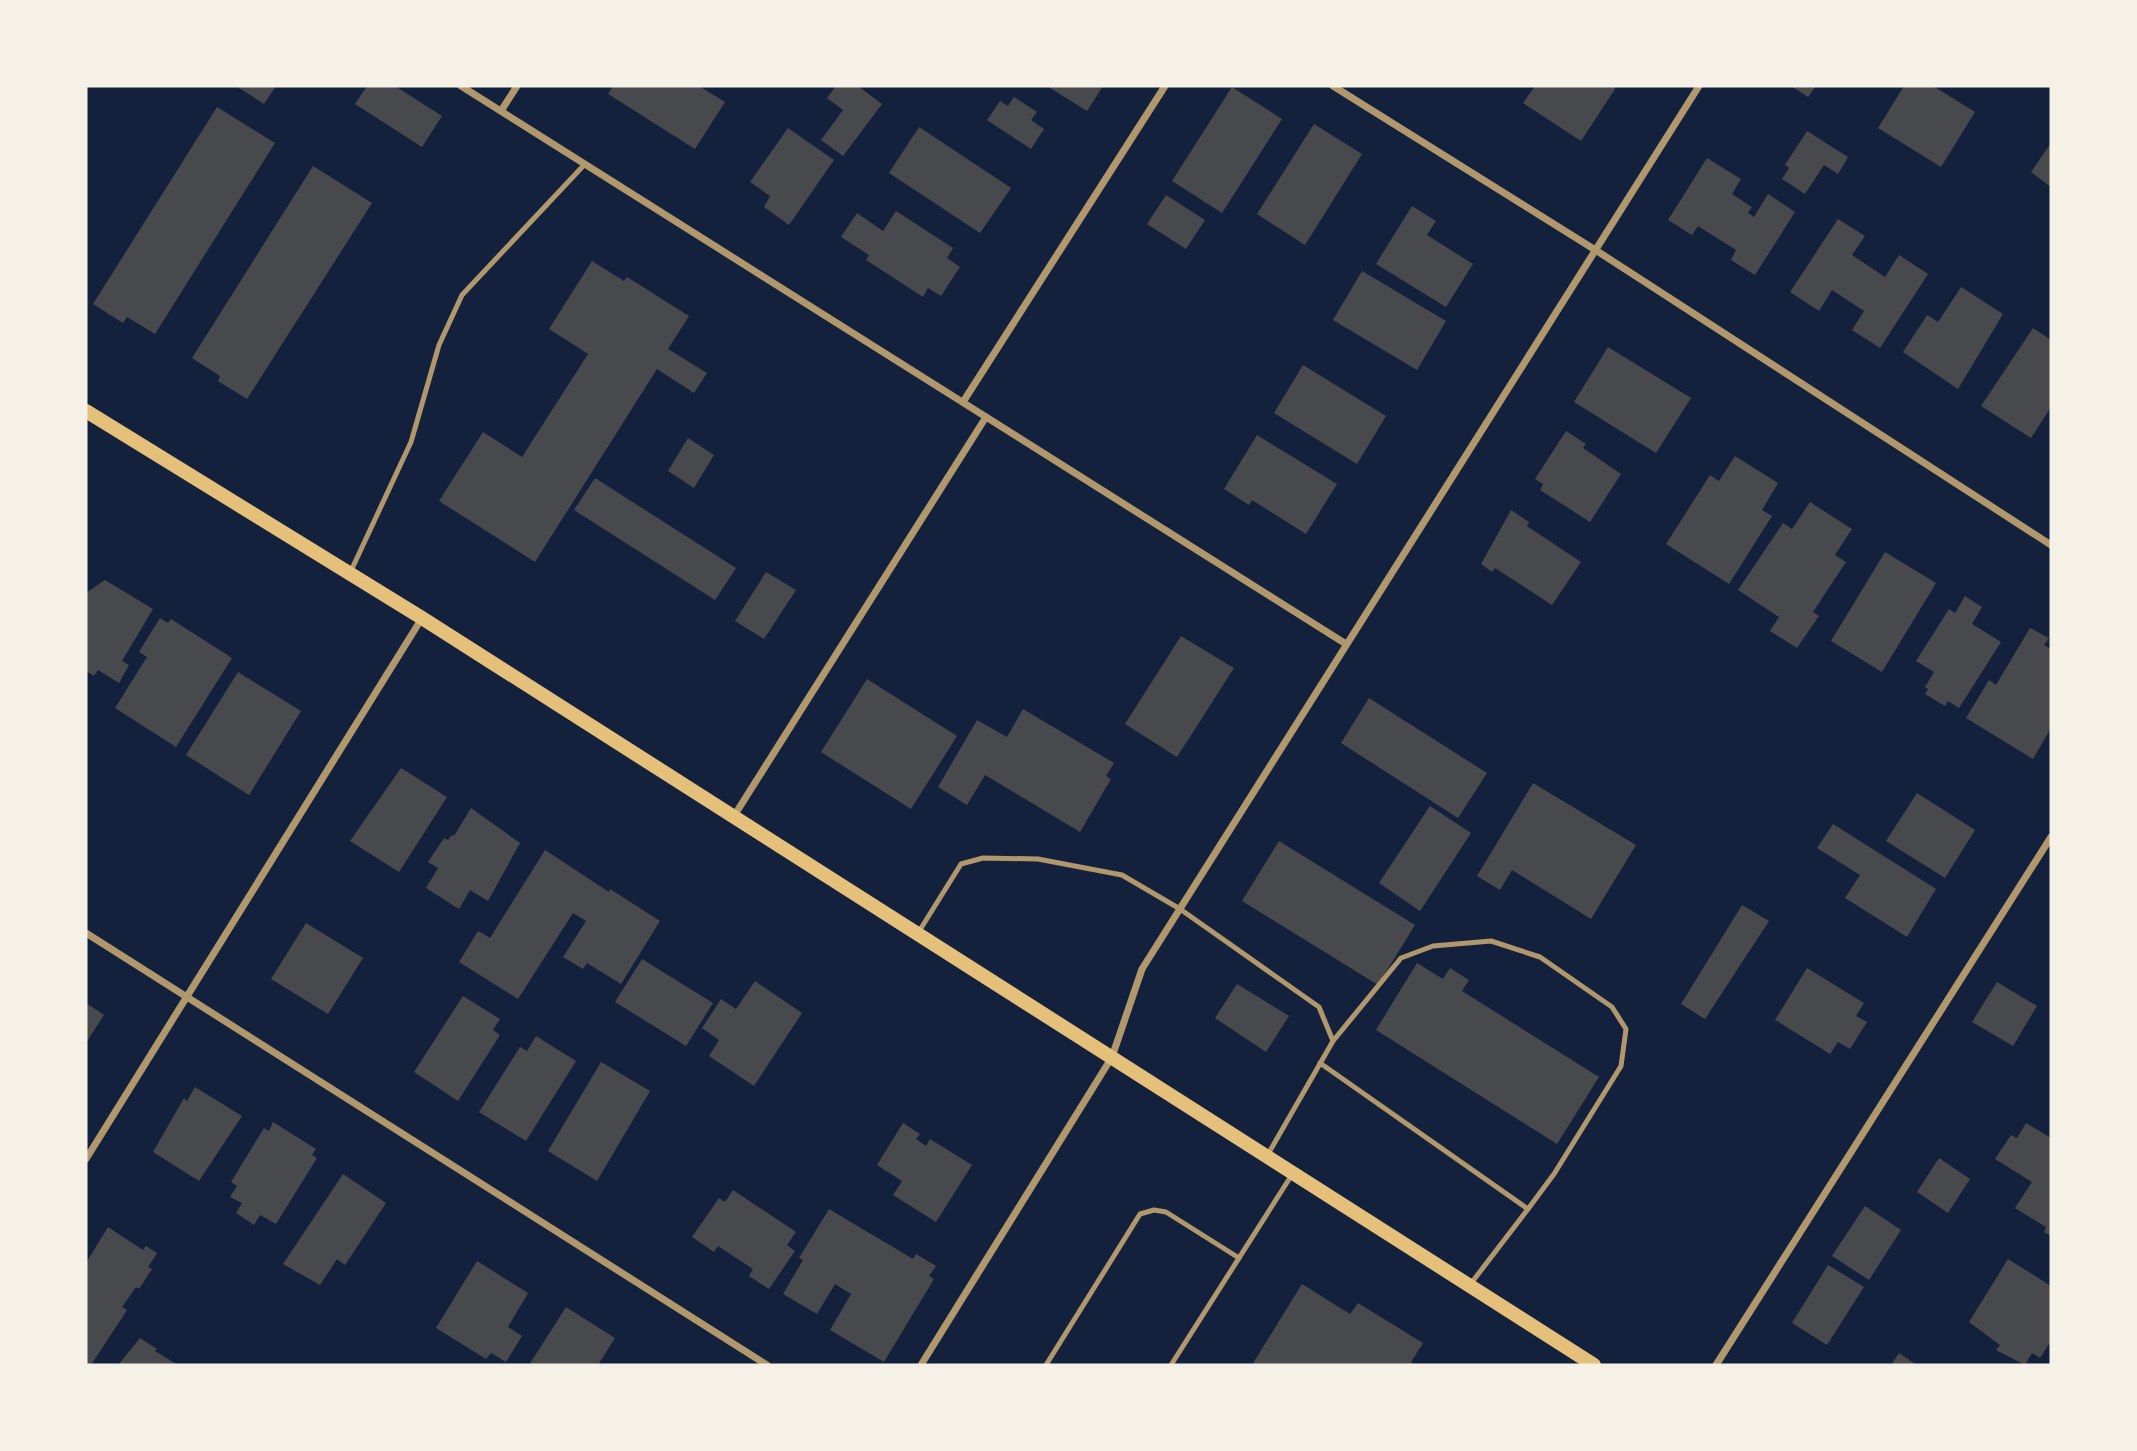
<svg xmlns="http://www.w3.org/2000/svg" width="2137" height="1451" viewBox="0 0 2137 1451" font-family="Inter,sans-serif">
  <rect width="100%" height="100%" fill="#14213d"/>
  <!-- building -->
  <g fill="#48494c">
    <path d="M 236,86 L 276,86 L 264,104 Z"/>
    <path d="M 367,86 L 395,86 L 442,116 L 422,147 L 355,104 Z"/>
    <path d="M 613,86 L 699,86 L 725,102 L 695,149 L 608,94 Z"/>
    <path d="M 836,86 L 858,86 L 882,104 L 843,156 L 821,140 L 843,110 L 827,98 Z"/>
    <path d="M 1047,86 L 1103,86 L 1087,111 Z"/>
    <path d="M 1535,86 L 1615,86 L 1615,89 L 1581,141 L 1523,103 Z"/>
    <path d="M 1791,86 L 1816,86 L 1808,97 Z"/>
    <path d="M 1904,86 L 1933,86 L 1975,112 L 1941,167 L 1878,128 Z"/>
    <path d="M 1232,87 L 1282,119 L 1222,213 L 1172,181 Z"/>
    <path d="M 1014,97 L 1037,112 L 1031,120 L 1044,129 L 1031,149 L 987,120 L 1000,101 L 1008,106 Z"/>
    <path d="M 217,107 L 275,143 L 155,334 L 127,317 L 123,323 L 93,304 Z"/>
    <path d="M 1314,124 L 1362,154 L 1305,245 L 1257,214 Z"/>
    <path d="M 919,127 L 1011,188 L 980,233 L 889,173 Z"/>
    <path d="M 788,128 L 834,160 L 789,225 L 764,207 L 770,196 L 750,182 Z"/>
    <path d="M 1807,131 L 1848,157 L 1838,174 L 1824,165 L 1805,194 L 1782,179 L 1789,168 L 1785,165 Z"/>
    <path d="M 2051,143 L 2051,187 L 2031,172 Z"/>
    <path d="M 1707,158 L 1741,179 L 1732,194 L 1752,207 L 1748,213 L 1754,217 L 1768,194 L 1795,212 L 1755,275 L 1731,260 L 1736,250 L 1698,226 L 1692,235 L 1668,220 Z"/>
    <path d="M 313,166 L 372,203 L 247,399 L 218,381 L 220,376 L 192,358 Z"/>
    <path d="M 1166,195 L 1205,220 L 1186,249 L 1147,224 Z"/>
    <path d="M 1412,206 L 1436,221 L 1427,235 L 1473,264 L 1446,307 L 1376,264 Z"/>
    <path d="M 896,211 L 953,248 L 947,258 L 960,267 L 941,296 L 928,288 L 923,297 L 866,260 L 869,255 L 841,237 L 857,213 L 883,231 Z"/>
    <path d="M 1838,219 L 1865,236 L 1852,255 L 1885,277 L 1899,255 L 1928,274 L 1880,348 L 1852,330 L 1864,311 L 1832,290 L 1819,311 L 1790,292 Z"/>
    <path d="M 592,261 L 624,281 L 627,277 L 689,316 L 668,349 L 707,373 L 694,393 L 657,369 L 535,562 L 439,501 L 483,432 L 522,457 L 588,354 L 549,329 Z"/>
    <path d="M 1362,271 L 1446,321 L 1417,370 L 1333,320 Z"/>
    <path d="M 1961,287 L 2003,314 L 1958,389 L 1903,352 L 1927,315 L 1938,322 Z"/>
    <path d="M 2033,328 L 2051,340 L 2051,407 L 2031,438 L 1981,406 Z"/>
    <path d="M 1608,347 L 1691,398 L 1656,453 L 1574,402 Z"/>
    <path d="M 1303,365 L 1386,416 L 1357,464 L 1274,413 Z"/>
    <path d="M 1566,431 L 1586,444 L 1583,448 L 1621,474 L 1590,522 L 1540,490 L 1543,484 L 1535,479 Z"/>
    <path d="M 1257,435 L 1337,484 L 1306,534 L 1252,500 L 1249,505 L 1224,489 Z"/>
    <path d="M 688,438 L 714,455 L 694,488 L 668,471 Z"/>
    <path d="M 1735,456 L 1778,483 L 1762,510 L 1772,516 L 1729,584 L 1666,544 L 1710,475 L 1719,481 Z"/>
    <path d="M 595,478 L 736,568 L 715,600 L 574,510 Z"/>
    <path d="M 1810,502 L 1852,529 L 1835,555 L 1846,562 L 1813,612 L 1819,616 L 1797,648 L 1770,631 L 1779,617 L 1738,590 L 1783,523 L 1792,529 Z"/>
    <path d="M 1511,510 L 1529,522 L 1527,526 L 1581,562 L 1552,605 L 1495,568 L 1492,572 L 1481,564 Z"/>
    <path d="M 1885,552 L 1936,583 L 1882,672 L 1831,641 Z"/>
    <path d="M 766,572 L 796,590 L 764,639 L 735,621 Z"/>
    <path d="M 105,580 L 153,609 L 122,661 L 129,665 L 119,683 L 98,670 L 94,676 L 86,671 L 86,593 Z"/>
    <path d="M 1965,596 L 1982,607 L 1972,624 L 2001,642 L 1959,708 L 1948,701 L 1945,706 L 1925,694 L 1928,689 L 1925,687 L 1934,672 L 1916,661 L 1949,609 L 1955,613 Z"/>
    <path d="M 160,618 L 168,623 L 171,619 L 232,658 L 176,747 L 115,708 L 147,657 L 139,652 Z"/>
    <path d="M 2030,628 L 2049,638 L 2044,645 L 2051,649 L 2051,728 L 2033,759 L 1966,718 L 1989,680 L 1996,685 Z"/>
    <path d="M 1181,636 L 1234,668 L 1177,757 L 1125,724 Z"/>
    <path d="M 238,672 L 301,711 L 249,795 L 186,755 Z"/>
    <path d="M 867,679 L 957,736 L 911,809 L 821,752 Z"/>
    <path d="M 1369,698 L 1487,773 L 1458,818 L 1341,743 Z"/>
    <path d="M 1023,709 L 1114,763 L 1106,776 L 1111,779 L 1080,832 L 985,775 L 967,805 L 938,787 L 977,720 L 1007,737 Z"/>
    <path d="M 401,768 L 447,797 L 399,872 L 350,841 Z"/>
    <path d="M 1533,783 L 1636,845 L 1591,919 L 1512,870 L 1500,890 L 1477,876 Z"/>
    <path d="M 1917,793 L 1975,830 L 1945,878 L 1886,841 Z"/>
    <path d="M 1430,806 L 1471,833 L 1420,911 L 1379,883 Z"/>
    <path d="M 471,808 L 520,843 L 488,901 L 470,890 L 459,909 L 426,888 L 438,868 L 428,862 L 444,838 L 448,840 L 452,835 L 454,836 Z"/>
    <path d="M 1833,824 L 1936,889 L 1907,937 L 1845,898 L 1860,875 L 1817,848 Z"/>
    <path d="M 1279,841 L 1415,925 L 1378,985 L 1242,901 Z"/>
    <path d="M 545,850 L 609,892 L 610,889 L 660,921 L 621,984 L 587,963 L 583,969 L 563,957 L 586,921 L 573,913 L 518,999 L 459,962 L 478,931 L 490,938 Z"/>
    <path d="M 1742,905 L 1769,921 L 1705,1019 L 1681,1004 Z"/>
    <path d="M 306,923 L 363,958 L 328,1014 L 271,979 Z"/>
    <path d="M 642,959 L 713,1003 L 686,1046 L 615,1002 Z"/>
    <path d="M 1417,963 L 1443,979 L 1450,968 L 1469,980 L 1462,991 L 1599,1077 L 1557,1144 L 1376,1030 Z"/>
    <path d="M 1807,968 L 1864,1003 L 1856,1016 L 1867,1022 L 1850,1049 L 1838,1042 L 1830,1054 L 1775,1020 Z"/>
    <path d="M 755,981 L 802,1013 L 754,1086 L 709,1056 L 719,1040 L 702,1028 L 721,999 L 736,1009 Z"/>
    <path d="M 1997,982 L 2037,1006 L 2013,1046 L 1972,1022 Z"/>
    <path d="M 1237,984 L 1289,1016 L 1266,1052 L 1215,1018 Z"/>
    <path d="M 463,996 L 500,1019 L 493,1030 L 500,1035 L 458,1101 L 414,1072 Z"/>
    <path d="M 86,1003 L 104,1015 L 86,1043 Z"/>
    <path d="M 536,1036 L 576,1061 L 526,1141 L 479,1112 L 520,1047 L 527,1051 Z"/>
    <path d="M 601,1062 L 650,1091 L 597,1181 L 548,1151 Z"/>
    <path d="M 195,1087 L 242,1116 L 199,1181 L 153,1152 L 184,1098 L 187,1101 Z"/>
    <path d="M 273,1122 L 316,1149 L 312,1155 L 317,1158 L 276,1224 L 260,1215 L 254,1225 L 236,1213 L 242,1203 L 230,1197 L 237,1186 L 231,1182 L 264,1128 L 269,1131 Z"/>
    <path d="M 903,1123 L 920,1134 L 916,1139 L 926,1146 L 930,1139 L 972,1165 L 936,1222 L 893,1195 L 902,1181 L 877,1165 Z"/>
    <path d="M 2026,1123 L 2051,1138 L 2051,1236 L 2044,1232 L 2046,1227 L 2015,1208 L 2032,1182 L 1995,1159 L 2011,1135 L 2017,1138 Z"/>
    <path d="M 1939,1158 L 1970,1179 L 1948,1213 L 1917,1192 Z"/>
    <path d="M 343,1174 L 386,1203 L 345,1265 L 337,1259 L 320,1285 L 283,1264 Z"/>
    <path d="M 733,1190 L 796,1232 L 787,1245 L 795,1251 L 769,1289 L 749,1276 L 753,1269 L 718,1246 L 714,1252 L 692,1237 L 719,1198 L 725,1202 Z"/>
    <path d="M 1865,1206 L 1901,1230 L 1869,1280 L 1832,1256 Z"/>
    <path d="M 829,1209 L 913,1259 L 916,1254 L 936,1266 L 929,1276 L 934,1279 L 884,1362 L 830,1330 L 851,1294 L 835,1284 L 817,1314 L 783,1294 L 803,1260 L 799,1258 Z"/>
    <path d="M 108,1227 L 143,1250 L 146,1246 L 157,1253 L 148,1267 L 152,1269 L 139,1289 L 136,1287 L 122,1307 L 127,1310 L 91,1365 L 86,1365 L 86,1263 Z"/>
    <path d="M 2008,1259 L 2051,1286 L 2051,1341 L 2040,1358 L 2032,1353 L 2025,1365 L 1996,1350 L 2000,1345 L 1969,1322 Z"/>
    <path d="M 477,1261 L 528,1293 L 508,1327 L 522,1336 L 506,1362 L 491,1353 L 486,1359 L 436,1328 Z"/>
    <path d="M 1828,1265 L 1864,1287 L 1827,1345 L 1792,1323 Z"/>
    <path d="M 1302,1284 L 1350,1314 L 1358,1303 L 1423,1343 L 1411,1362 L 1416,1365 L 1252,1365 Z"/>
    <path d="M 566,1307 L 615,1338 L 598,1365 L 529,1365 Z"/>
    <path d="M 140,1338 L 157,1349 L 155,1351 L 178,1365 L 118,1365 Z"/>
    <path d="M 1899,1353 L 1917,1365 L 1891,1365 Z"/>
  </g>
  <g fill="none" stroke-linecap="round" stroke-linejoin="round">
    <!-- service -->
    <g stroke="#b1986c" stroke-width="5">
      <path d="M 350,573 L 411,442 L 439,345 L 462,295 L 585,164"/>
      <path d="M 918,933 L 961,864 L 983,858 L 1038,859 L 1122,875 L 1180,909 L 1319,1007 L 1333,1041 L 1267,1156"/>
      <path d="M 1333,1041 L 1401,958 L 1433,946 L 1491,941 L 1540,957 L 1612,1007 L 1626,1029 L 1621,1066 L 1554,1174 L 1528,1209"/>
      <path d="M 1320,1063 L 1528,1209 L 1469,1286"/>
      <path d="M 1046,1365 L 1140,1214 L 1154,1210 L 1166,1212 L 1239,1258"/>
      <path d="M 1171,1365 L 1293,1173"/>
    </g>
    <!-- minor -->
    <g stroke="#b1986c" stroke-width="7">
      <path d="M 461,86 L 1346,644"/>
      <path d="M 1333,86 L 1597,251 L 2051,545"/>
      <path d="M 501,111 L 517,86"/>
      <path d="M 963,402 L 1165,86"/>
      <path d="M 734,816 L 986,417"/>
      <path d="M 86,933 L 767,1365"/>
      <path d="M 86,1159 L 422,618"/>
      <path d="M 921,1365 L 1112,1057 L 1142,969 L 1699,86"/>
      <path d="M 1716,1365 L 2051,837"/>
    </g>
    <!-- secondary -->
    <path stroke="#e5c07b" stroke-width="14" d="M 86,411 L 422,618 L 1594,1365"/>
  </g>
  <!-- border -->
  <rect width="2137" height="1451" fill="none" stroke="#f6f1e7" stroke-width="175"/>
</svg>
